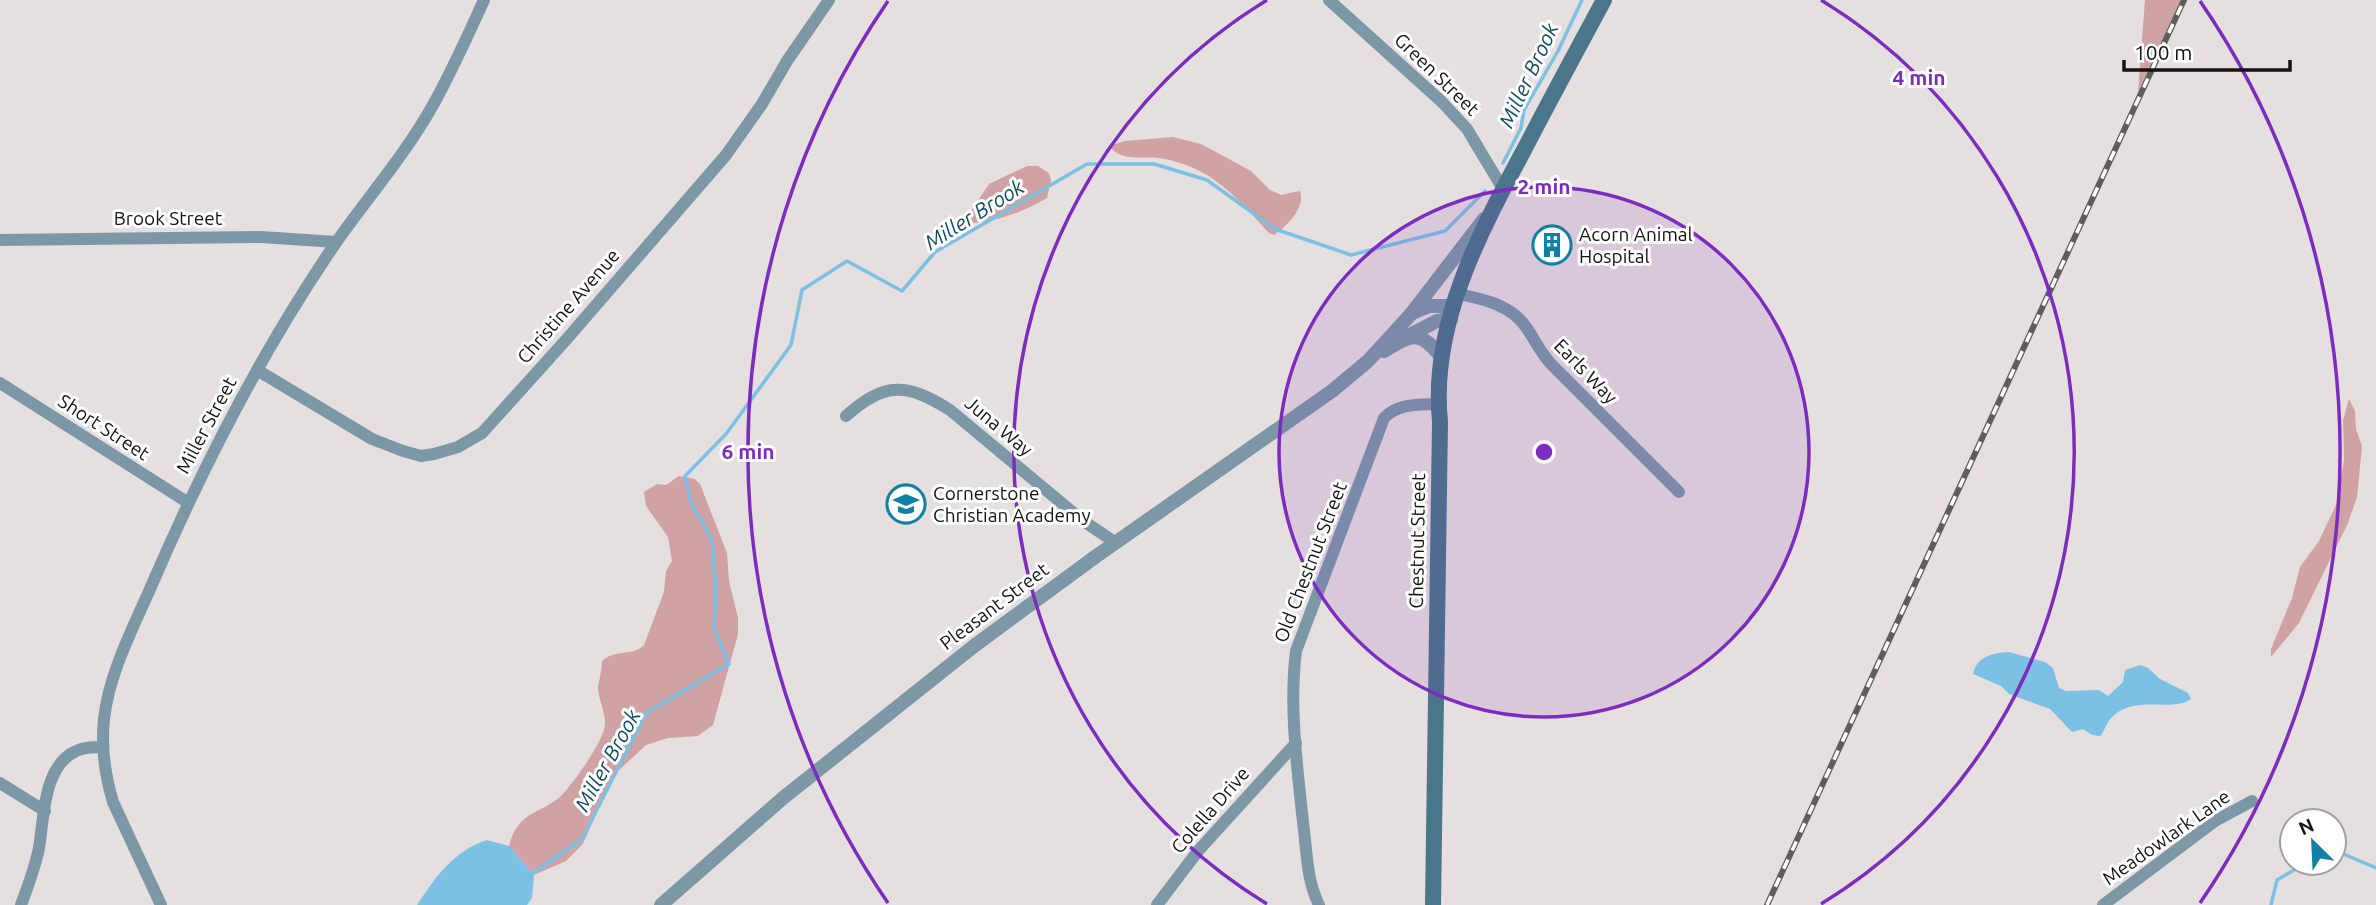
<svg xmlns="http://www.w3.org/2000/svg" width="2376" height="905" viewBox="0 0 2376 905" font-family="Ubuntu,sans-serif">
  <rect width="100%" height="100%" fill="#e6dfdf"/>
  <!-- green -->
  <g fill="#d0a2a3">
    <path d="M 2145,0 L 2181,0 L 2138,92 Z"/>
    <path d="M 1173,137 L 1201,144 L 1251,171 L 1270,190 L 1281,195 L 1300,191 C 1306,207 1287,226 1274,235 L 1269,233 C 1245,207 1224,181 1191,167 C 1181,163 1169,159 1159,158 C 1141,156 1121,162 1109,146 L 1125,141 Z"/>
    <path d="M 1027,166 L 1038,166 L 1049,173 L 1051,180 L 1047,198 C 1023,212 999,221 971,223 L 968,218 L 969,214 L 989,184 Z"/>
    <path d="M 2349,399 L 2355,411 L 2356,429 L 2362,446 L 2357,497 L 2348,523 L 2299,623 L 2271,657 L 2271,649 L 2292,598 L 2300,567 L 2319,541 L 2336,505 L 2344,460 L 2343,420 Z"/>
    <path d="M 679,476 L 695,479 L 700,484 L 727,553 L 729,581 L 738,618 L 738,634 L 713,725 L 698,736 L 668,738 L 646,745 L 618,771 L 607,789 L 583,844 L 566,861 L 534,875 L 509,846 C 519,809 539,816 562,795 C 574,782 603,742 605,725 C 606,713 598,698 598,688 C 599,679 602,671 602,661 C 617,648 632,657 644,645 L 664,592 L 666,571 L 672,561 L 668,537 L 646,506 L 644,492 L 657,484 L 666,485 Z"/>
  </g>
  <!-- water -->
  <g fill="#7cc1e3">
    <path d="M 2009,652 L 2045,662 L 2053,668 L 2059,688 L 2066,691 L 2099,690 L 2108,696 L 2123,682 L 2125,670 L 2140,665 L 2148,668 L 2160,679 L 2188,693 L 2191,699 C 2172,713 2136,694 2112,717 C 2106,723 2105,731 2100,736 L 2092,735 L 2083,729 L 2072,732 L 2050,709 L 2009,694 L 2001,686 L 1973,674 C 1977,656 1993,653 2009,652 Z"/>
    <path d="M 487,840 L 509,846 L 534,875 L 532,898 L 527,905 L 417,905 C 436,876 454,851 487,840 Z"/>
  </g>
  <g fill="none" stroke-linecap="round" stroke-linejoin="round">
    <!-- stream -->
    <g stroke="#7cc1e3" stroke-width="3.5">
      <path d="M 1503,163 L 1521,128 L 1524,110 L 1558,51 L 1582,0"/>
      <path d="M 2334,850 L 2376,868"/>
      <path d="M 530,875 L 582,839 L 646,713 L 729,664 L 714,628 L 716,593 L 712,540 L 691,503 L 685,476 L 726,434 L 791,345 L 802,290 L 847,261 L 902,291 L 935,252 L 1087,164 L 1154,164 L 1207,180 L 1275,229 L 1351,255 L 1445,231 L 1485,191"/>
      <path d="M 2271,905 L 2277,880 L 2306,863"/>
    </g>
    <!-- minor -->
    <g stroke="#7c98a7" stroke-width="12">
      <path d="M 1329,0 L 1442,102 L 1467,129 L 1503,189"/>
      <path d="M 0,240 L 261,237 L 336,242"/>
      <path d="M 1459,294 C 1483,299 1511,305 1526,327 C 1535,340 1540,352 1551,364 L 1679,492"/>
      <path d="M 257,370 L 372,439 L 403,451 L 421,456 L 434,454 L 458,447 L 482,433 L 565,341 L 726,155 L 762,104 L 787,61 L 829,0"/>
      <path d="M 0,383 L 187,502"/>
      <path d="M 846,416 C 885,381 907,383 950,410 L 1082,520 L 1116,543"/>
      <path d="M 0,783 L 45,811"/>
      <path d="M 21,905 C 28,886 35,868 39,848 C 44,818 43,766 76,751 C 84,747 94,747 103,747"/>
      <path d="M 161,905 L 113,802 C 105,775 101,747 104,719 C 109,674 132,630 150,589 C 202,468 261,352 335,244 C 368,197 405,155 433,105 C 452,71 468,35 484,0"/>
      <path d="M 1157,905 L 1198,851 L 1296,743"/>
      <path d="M 1319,905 C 1306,878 1307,851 1303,822 C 1297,766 1289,706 1296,651 L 1384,418 C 1398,403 1419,405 1438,404"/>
      <path d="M 2103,905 L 2215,821 L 2252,801"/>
    </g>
    <!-- tertiary -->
    <g stroke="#7c98a7" stroke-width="14">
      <path d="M 1412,313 L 1429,306 L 1454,306"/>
      <path d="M 1406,337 L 1437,321 L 1451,319"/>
      <path d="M 1384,351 C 1413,333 1420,330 1442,358"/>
      <path d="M 661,905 L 783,798 L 974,646 L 1095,557 L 1332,391 L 1368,361 L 1411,314 L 1484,219"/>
    </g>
    <!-- secondary -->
    <path stroke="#4a758a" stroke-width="16" d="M 1433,905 L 1440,421 C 1430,325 1480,232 1524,150 C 1550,100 1577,50 1604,0"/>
    <!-- rail casing -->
    <g stroke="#5f5c5c" stroke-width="6">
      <path id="rail" d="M 1767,905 L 2184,0"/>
    </g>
    <!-- rail -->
    <use href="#rail" stroke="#fff" stroke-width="3.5" stroke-dasharray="10" stroke-linecap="butt"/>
  </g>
  <!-- distance rings -->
  <circle cx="1544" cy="452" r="265" fill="#7b2cbf" fill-opacity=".12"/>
  <g fill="none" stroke="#7b2cbf" stroke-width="3.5">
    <circle cx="1544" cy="452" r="265"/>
    <path d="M1267 904A530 530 0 0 1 1267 0M1821 0A530 530 0 0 1 1821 904"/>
    <path d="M888 903A796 796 0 0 1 888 1M2200 1A796 796 0 0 1 2200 903"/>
  </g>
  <!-- icons -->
  <defs>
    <g id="building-ring" transform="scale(2.0125)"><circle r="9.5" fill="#fff" stroke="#1180a8" stroke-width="1.5"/><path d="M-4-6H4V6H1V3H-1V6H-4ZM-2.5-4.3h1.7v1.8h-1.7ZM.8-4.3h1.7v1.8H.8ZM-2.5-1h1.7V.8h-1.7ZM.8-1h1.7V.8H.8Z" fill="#1180a8"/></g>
    <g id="school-ring" transform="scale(2.0125)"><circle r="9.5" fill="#fff" stroke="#1180a8" stroke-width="1.5"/><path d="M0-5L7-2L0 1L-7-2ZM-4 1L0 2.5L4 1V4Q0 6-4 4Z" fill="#1180a8"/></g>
  </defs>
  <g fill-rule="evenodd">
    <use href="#building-ring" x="1552" y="245"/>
    <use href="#school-ring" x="906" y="504"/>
  </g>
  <g text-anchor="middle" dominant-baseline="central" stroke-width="6" stroke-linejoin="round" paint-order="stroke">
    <!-- street labels -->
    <g font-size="19" fill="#141212" stroke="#fff">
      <text transform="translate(1437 74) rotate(44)">Green Street</text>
      <text x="168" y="218">Brook Street</text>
      <text transform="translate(568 306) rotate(-49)">Christine Avenue</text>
      <text transform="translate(1586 371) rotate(46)">Earls Way</text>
      <text transform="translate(206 425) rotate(-62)">Miller Street</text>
      <text transform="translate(999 426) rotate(40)">Juna Way</text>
      <text transform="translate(104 427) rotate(33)">Short Street</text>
      <text transform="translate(1417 541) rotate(-89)">Chestnut Street</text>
      <text transform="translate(1310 562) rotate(-69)">Old Chestnut Street</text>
      <text transform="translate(994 606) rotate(-37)">Pleasant Street</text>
      <text transform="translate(1210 810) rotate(-49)">Colella Drive</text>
      <text transform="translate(2166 837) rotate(-35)">Meadowlark Lane</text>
    </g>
    <!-- poi labels -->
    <g font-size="19" fill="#141212" stroke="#fff" text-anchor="start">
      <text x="1579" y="234">Acorn Animal<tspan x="1579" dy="22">Hospital</tspan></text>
      <text x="933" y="493">Cornerstone<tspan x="933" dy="22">Christian Academy</tspan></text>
    </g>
    <!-- water labels -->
    <g font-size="21" font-style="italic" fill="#104a61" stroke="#fff">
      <text transform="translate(1528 75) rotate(-65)">Miller Brook</text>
      <text transform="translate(974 214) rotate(-32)">Miller Brook</text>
      <text transform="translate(607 760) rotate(-61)">Miller Brook</text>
    </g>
  </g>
  <circle cx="1544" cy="452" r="10" fill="#7b2cbf" stroke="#fff" stroke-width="3.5"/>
  <g font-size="21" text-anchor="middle" font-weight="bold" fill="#7b2cbf" stroke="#fff" stroke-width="6" stroke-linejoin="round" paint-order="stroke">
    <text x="1919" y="85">4 min</text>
    <text x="1544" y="194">2 min</text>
    <text x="748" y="459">6 min</text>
  </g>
  <!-- north arrow -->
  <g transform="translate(2313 842) rotate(336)"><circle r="33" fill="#ffffff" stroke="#a1a0a0" stroke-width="2"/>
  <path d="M0-5L12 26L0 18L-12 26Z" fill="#1180a8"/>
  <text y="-10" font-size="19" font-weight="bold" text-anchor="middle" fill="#141212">N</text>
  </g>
  <!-- scale -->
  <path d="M2124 60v10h166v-10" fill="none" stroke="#141212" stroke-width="3.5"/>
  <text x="2134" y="60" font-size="21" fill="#141212" stroke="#ffffff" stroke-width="5" paint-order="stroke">100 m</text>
</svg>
